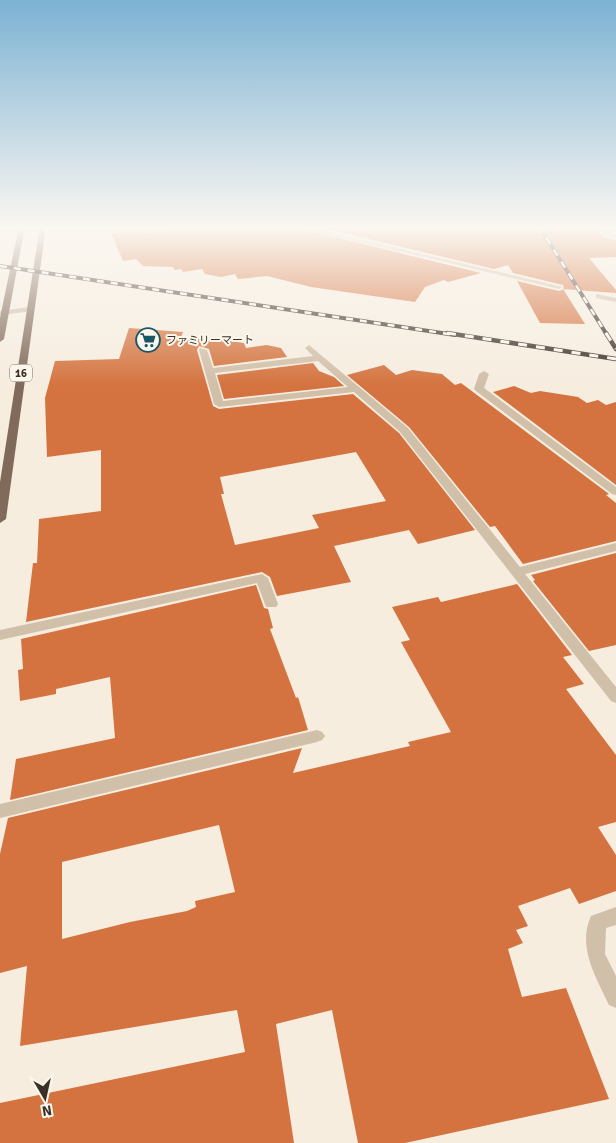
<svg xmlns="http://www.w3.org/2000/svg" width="616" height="1143" viewBox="0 0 616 1143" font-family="Signika,'Noto Sans JP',sans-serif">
  <rect width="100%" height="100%" fill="#f6eddf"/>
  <!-- building -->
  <g fill="#d4733f" fill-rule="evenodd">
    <path d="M 207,226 L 290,226 L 481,273 L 448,282 L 444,280 L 425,287 L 415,302 L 311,287 L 267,276 L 238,279 L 235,274 L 221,277 L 205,274 L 202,269 L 183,272 L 181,269 L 175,270 L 173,267 L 143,266 L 136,259 L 123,261 L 111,233 L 144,230 L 145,233 Z"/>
    <path d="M 314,226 L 594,226 L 605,238 L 616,240 L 616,257 L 589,258 L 616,290 L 616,293 L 563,289 L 585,324 L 540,323 L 517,281 L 559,291 L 564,289 L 563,285 L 513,273 L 508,265 L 494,269 Z"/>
    <path d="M 129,328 L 183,332 L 180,340 L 211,338 L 244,343 L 246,348 L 267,345 L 281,348 L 287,357 L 214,366 L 209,349 L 199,346 L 197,350 L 213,406 L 219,409 L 353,394 L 399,433 L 475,530 L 418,544 L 409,530 L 334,546 L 351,582 L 277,596 L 270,577 L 262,572 L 26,622 L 33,563 L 37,563 L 39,519 L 101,511 L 101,450 L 47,457 L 45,398 L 55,361 L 119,359 ZM 356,452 L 386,501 L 312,515 L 319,528 L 235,545 L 221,494 L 224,494 L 220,477 Z"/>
    <path d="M 313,363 L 319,371 L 334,377 L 344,386 L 224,399 L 217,375 Z"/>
    <path d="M 384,365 L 396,375 L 412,370 L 442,374 L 455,385 L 461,383 L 609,494 L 606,495 L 616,503 L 616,541 L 523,564 L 495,526 L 490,527 L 409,427 L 347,375 Z"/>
    <path d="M 514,386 L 531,393 L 540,391 L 578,397 L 587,403 L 598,400 L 606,405 L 616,402 L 616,485 L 493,392 Z"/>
    <path d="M 616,553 L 616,645 L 589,651 L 533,581 L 535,580 L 531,575 Z"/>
    <path d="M 517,584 L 572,655 L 563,657 L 584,684 L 566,689 L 616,755 L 616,822 L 598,827 L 616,855 L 616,891 L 579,904 L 570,888 L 518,906 L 528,926 L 516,930 L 523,943 L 508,949 L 522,997 L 566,988 L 609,1099 L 405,1143 L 358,1143 L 332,1010 L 276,1024 L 294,1143 L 0,1143 L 0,1103 L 245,1052 L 237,1010 L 20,1046 L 27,966 L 0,973 L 0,854 L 8,818 L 302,748 L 293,773 L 410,746 L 408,742 L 451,732 L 401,642 L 410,640 L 392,607 L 438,597 L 441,602 ZM 219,825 L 235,892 L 195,901 L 196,907 L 187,911 L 130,922 L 62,939 L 62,862 Z"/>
    <path d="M 256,585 L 264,608 L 268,609 L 273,628 L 270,629 L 296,698 L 298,697 L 308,730 L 10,800 L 16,759 L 115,738 L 110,677 L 56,689 L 56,694 L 20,701 L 18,670 L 23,669 L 21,639 Z"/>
  </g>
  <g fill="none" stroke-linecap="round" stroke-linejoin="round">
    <!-- minor -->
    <g fill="#d0bfa9" fill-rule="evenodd">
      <path d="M 292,226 L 305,226 L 563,287 L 559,289 Z"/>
      <path d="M 596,226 L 603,226 L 610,234 L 616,234 L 616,238 L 606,237 Z"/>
      <path d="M 596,294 L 616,298 L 616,302 L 596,298 Z"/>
      <path d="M 30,307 L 34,309 L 33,311 L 0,315 L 0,311 Z"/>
      <path d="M 309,345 L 408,428 L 520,567 L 616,543 L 616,551 L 525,574 L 616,687 L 616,703 L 611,701 L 400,432 L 354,392 L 219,407 L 214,404 L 199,350 L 200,348 L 207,350 L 213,368 L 313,356 L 305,348 ZM 318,361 L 348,387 L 223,401 L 215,373 Z"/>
      <path d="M 484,371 L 489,374 L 484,388 L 616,487 L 616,495 L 612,494 L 476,391 L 474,389 L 479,374 Z"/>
      <path d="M 262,574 L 268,578 L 278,604 L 276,607 L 266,607 L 257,583 L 0,640 L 0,630 Z"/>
      <path d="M 317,730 L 322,732 L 325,736 L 322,740 L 317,742 L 0,818 L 0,804 Z"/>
      <path d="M 616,907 L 616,925 L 606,928 L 605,954 L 616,976 L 616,1008 L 609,1005 C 596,977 577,947 591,916 Z"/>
    </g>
    <!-- primary -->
    <g fill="#806a59" fill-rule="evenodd">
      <path d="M 19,226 L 25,226 L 4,339 L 0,342 L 0,318 Z"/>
      <path d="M 40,226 L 46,226 L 6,519 L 0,523 L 0,482 Z"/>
    </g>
    <!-- rail-far1 casing -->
    <g stroke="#3c3129" stroke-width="4">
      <g id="rail-far1">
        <path d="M 539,226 L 607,335"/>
        <path d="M 0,266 L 455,335"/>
      </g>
    </g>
    <!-- rail casing -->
    <g stroke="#3c3129" stroke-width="4.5">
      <g id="rail">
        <path d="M 447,333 L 616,359"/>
        <path d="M 606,333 L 616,349"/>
      </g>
    </g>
    <!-- rail-far1 -->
    <use href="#rail-far1" stroke="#fcf7ed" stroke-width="2.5" stroke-dasharray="7" stroke-linecap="butt"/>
    <!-- rail -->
    <use href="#rail" stroke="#fcf7ed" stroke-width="3" stroke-dasharray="9" stroke-linecap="butt"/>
  </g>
  <!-- sky -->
  <linearGradient id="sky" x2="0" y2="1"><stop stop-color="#7cb2d4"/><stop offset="0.59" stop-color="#fbf7f1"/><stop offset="1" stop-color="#fbf7f1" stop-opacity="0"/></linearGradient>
  <rect width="616" height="386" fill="url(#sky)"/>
  <!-- icons -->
  <defs>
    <g id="supermarket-ring" transform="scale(1.25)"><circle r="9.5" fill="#fcf7ed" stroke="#195764" stroke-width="1.5"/><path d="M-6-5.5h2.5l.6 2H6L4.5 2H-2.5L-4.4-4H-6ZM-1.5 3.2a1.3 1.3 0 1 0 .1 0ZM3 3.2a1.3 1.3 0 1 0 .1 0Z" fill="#195764"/></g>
  </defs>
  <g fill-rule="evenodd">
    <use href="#supermarket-ring" x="148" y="340"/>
  </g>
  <g text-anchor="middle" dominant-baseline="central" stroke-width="4" stroke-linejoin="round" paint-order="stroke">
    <!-- far-poi labels -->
    <g font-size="11" fill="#3c3129" stroke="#fcf7ed" text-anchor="start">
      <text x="166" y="340">ファミリーマート</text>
    </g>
    <!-- shield labels -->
    <rect fill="#fcf7ed" stroke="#766c64" stroke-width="1" x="10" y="364.5" width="22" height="17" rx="4"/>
    <g font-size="11" font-weight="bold" fill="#3c3129">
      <text x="21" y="373">16</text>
    </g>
  </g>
  <!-- north arrow -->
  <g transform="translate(45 1098) rotate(171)" stroke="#fcf7ed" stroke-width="4" paint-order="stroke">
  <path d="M0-4L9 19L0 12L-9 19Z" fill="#3c3129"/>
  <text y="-8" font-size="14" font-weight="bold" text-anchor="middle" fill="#3c3129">N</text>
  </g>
</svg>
